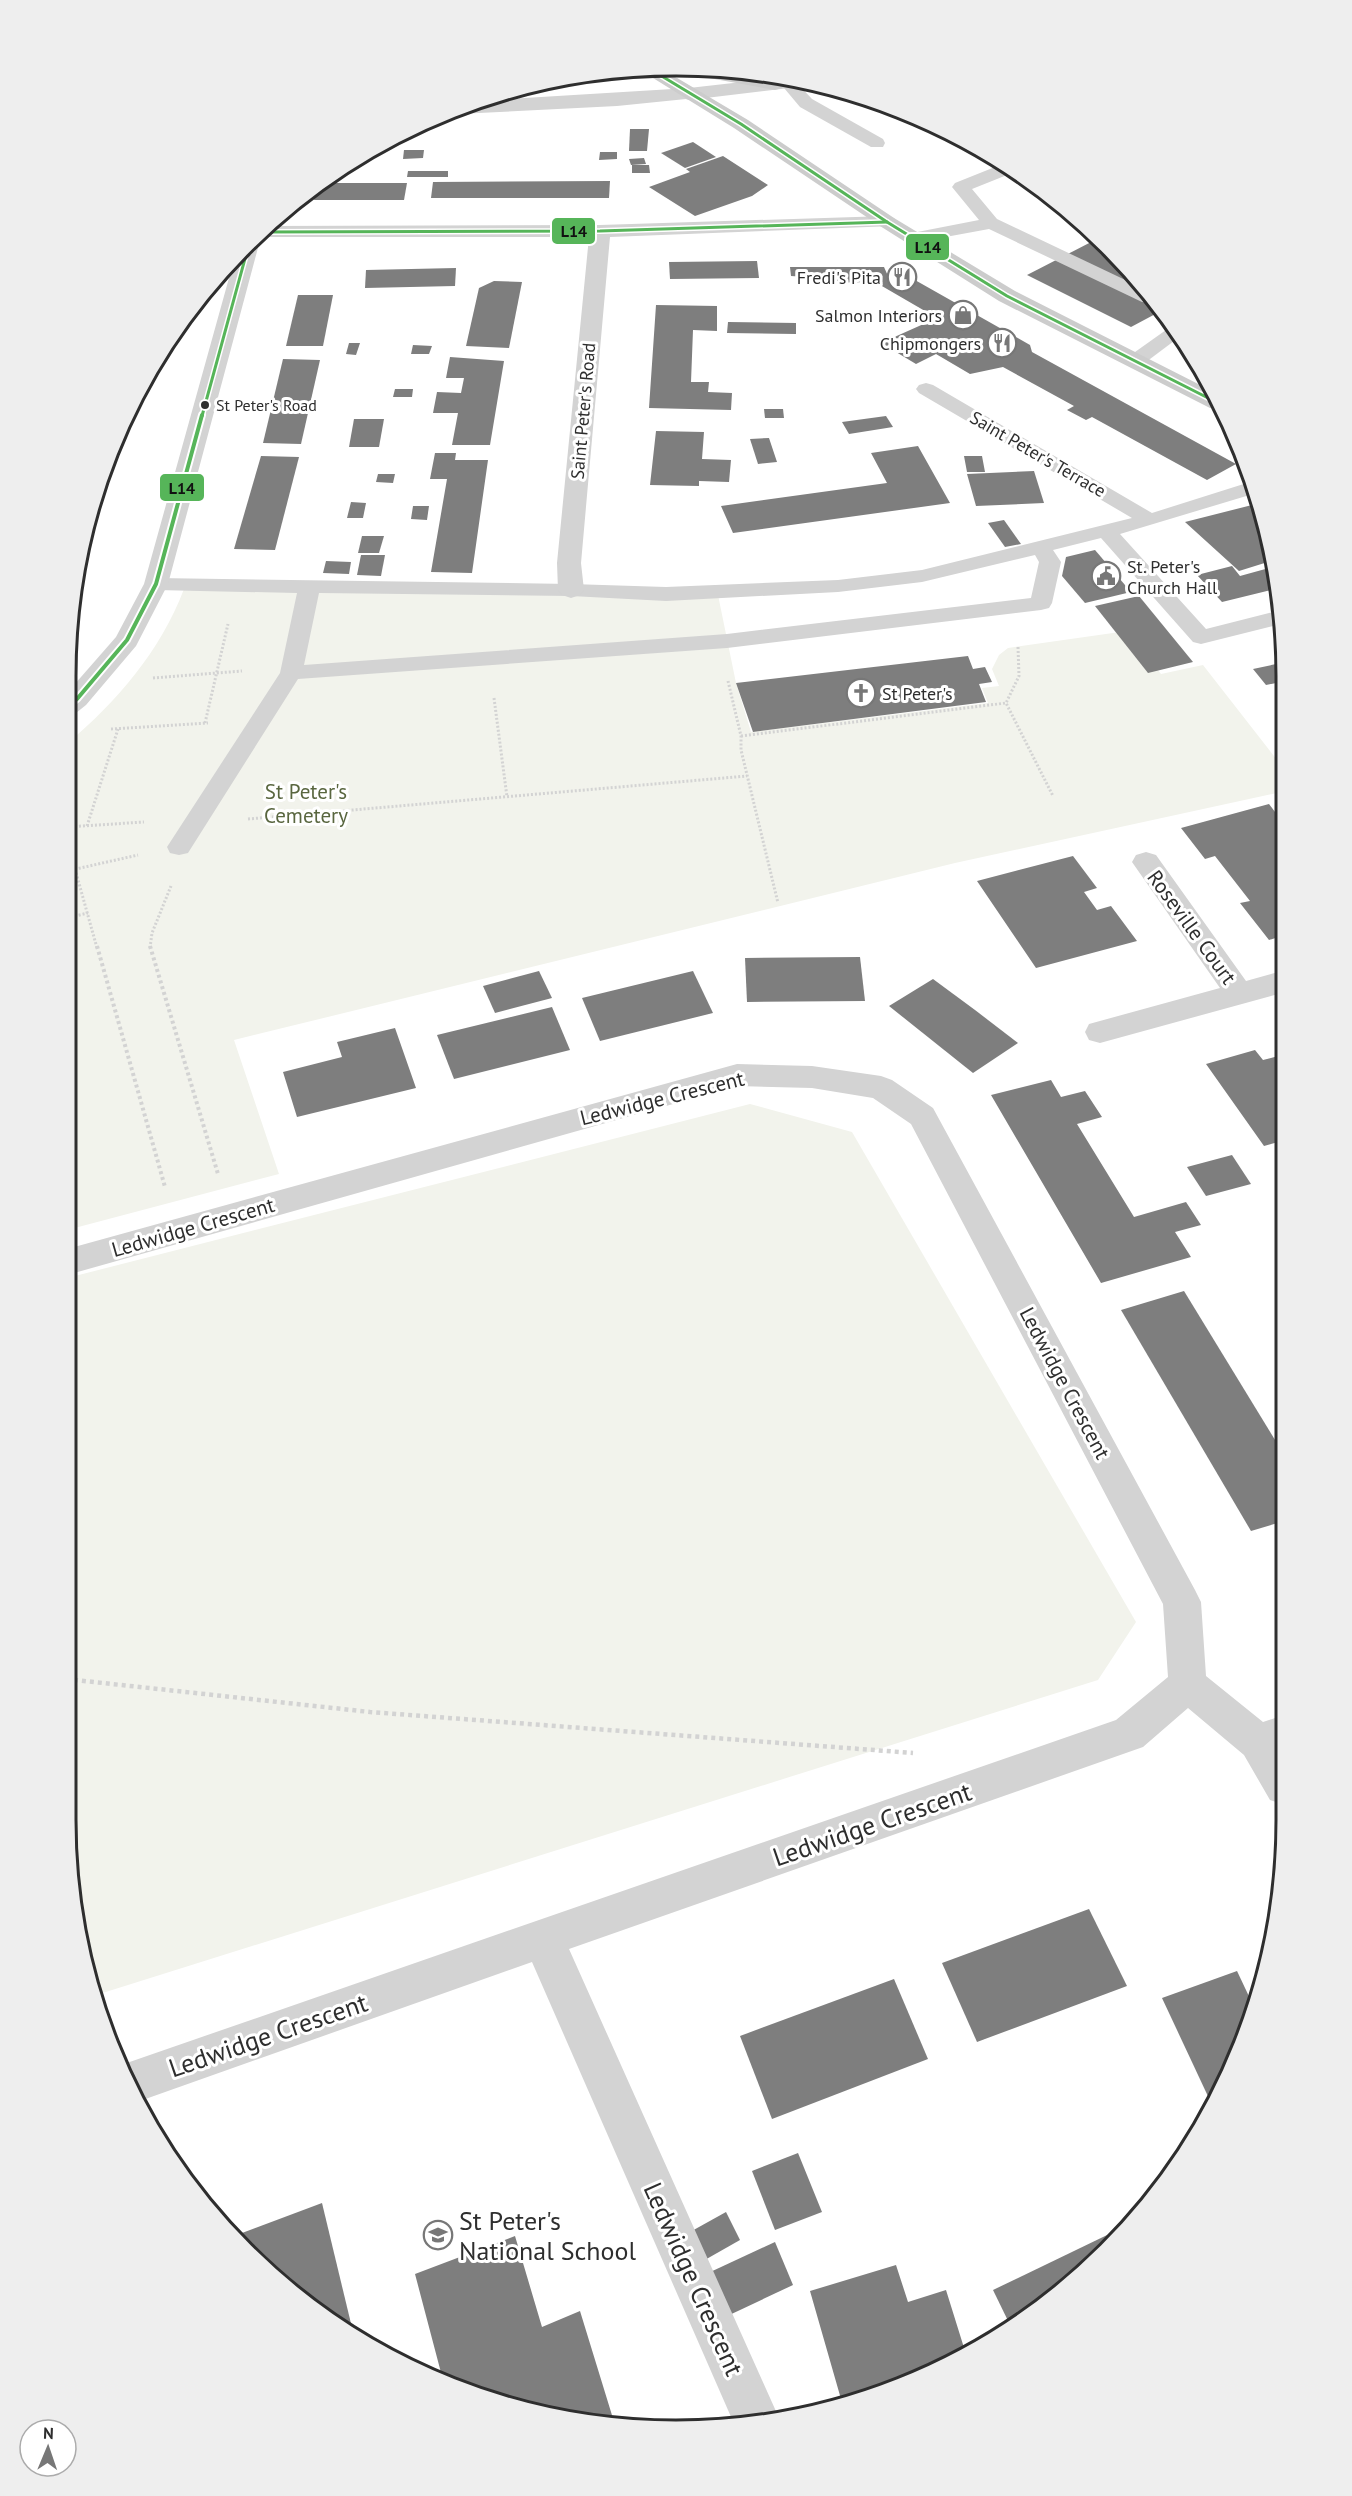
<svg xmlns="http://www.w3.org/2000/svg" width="1352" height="2496" viewBox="0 0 1352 2496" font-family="'PT Sans',sans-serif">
  <rect width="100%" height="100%" fill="#fff"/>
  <!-- green -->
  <g fill="#f2f3ec">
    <path d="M 184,589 L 718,595 L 736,683 L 751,732 L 988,703 L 982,688 L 999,686 L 992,669 L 999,655 L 1008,648 L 1127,631 L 1161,674 L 1203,665 L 1281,765 L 1281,792 L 955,863 L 234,1040 L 279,1174 L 67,1230 L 67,744 C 117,701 160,652 184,589 Z"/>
    <path d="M 750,1104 L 852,1132 L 1136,1622 L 1098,1680 L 93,1996 L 78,1939 L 66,1820 L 67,1278 Z"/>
  </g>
  <!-- building -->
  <g fill="#7e7e7e">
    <path d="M 892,109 L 946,129 L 947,129 L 934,134 L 889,110 Z"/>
    <path d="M 630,129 L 649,129 L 647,151 L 629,151 Z"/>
    <path d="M 693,142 L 716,157 L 685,168 L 661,153 Z"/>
    <path d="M 404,150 L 424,150 L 423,158 L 403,159 Z"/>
    <path d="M 600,152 L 617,152 L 617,159 L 599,160 Z"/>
    <path d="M 723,156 L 768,185 L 752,196 L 695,216 L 649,187 L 690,172 L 686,169 Z"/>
    <path d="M 644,158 L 646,164 L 631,165 L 629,159 Z"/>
    <path d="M 632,165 L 649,165 L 650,173 L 632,173 Z"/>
    <path d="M 408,171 L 448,171 L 448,177 L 407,177 Z"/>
    <path d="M 610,181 L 609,198 L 431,198 L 433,182 Z"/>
    <path d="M 322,183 L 407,183 L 404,200 L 314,200 L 317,187 Z"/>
    <path d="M 1097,239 L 1161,311 L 1131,327 L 1027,275 Z"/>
    <path d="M 757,261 L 759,278 L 670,279 L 669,262 Z"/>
    <path d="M 790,267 L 884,267 L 888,276 L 899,271 L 1030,345 L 1032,352 L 1236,464 L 1207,480 L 1092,417 L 1086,420 L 1067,410 L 1074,406 L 1003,367 L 970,374 L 936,354 L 916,364 L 881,343 L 937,318 L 875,282 L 807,283 L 806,277 L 791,276 Z"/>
    <path d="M 456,268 L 455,286 L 365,288 L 366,270 Z"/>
    <path d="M 494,281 L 522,282 L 509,348 L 466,346 L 479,288 Z"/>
    <path d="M 298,295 L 333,295 L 323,346 L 286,346 Z"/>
    <path d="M 656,305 L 717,306 L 717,331 L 693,330 L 691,382 L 709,382 L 708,392 L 732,393 L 731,410 L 649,408 Z"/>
    <path d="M 728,322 L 796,323 L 796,334 L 727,333 Z"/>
    <path d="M 349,343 L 360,343 L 356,355 L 346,354 Z"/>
    <path d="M 413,345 L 432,346 L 429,354 L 411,354 Z"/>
    <path d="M 450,357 L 504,361 L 490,445 L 452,445 L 458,413 L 433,413 L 437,392 L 461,393 L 464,378 L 446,378 Z"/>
    <path d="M 283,359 L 320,360 L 301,444 L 263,443 Z"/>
    <path d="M 395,389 L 413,389 L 412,397 L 393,397 Z"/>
    <path d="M 764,409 L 783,409 L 784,418 L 765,418 Z"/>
    <path d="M 886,416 L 893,427 L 849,434 L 842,422 Z"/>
    <path d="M 354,419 L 384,419 L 379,447 L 349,447 Z"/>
    <path d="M 656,431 L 704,432 L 702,459 L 731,460 L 729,482 L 699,481 L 699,486 L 650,485 Z"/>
    <path d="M 769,438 L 777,462 L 758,464 L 750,439 Z"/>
    <path d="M 918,446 L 950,503 L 733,533 L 721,506 L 887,483 L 871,453 Z"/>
    <path d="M 435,453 L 456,453 L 455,460 L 488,460 L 472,573 L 431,572 L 447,479 L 430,479 Z"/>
    <path d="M 261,456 L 299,457 L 275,550 L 234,549 Z"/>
    <path d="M 964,456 L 982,456 L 985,472 L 967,472 Z"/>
    <path d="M 1034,471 L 1044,503 L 976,506 L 967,474 Z"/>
    <path d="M 378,474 L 395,474 L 393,483 L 376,482 Z"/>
    <path d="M 351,502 L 366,503 L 363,518 L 347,518 Z"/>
    <path d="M 1256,504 L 1261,521 L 1256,523 L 1263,528 L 1271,561 L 1239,571 L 1185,522 Z"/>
    <path d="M 413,506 L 429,506 L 427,520 L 411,519 Z"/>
    <path d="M 1004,520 L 1021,544 L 1005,547 L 988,523 Z"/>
    <path d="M 362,536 L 384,536 L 379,553 L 358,553 Z"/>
    <path d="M 1095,550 L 1131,592 L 1085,603 L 1062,576 L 1066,557 Z"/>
    <path d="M 361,555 L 385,555 L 381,576 L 357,575 Z"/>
    <path d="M 326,561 L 351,562 L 349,574 L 323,573 Z"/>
    <path d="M 1232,566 L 1240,576 L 1269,568 L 1275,574 L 1279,588 L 1222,602 L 1197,575 Z"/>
    <path d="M 1139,596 L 1193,662 L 1148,673 L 1095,606 Z"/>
    <path d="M 968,656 L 973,669 L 985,667 L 992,682 L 979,684 L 986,702 L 753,732 L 736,683 Z"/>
    <path d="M 1281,663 L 1281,682 L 1266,685 L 1253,669 Z"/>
    <path d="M 1269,804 L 1281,820 L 1282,936 L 1269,940 L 1240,903 L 1250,901 L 1215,856 L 1205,859 L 1181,828 Z"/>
    <path d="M 1073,856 L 1097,888 L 1084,892 L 1097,910 L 1111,906 L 1137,941 L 1036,968 L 977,881 Z"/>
    <path d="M 860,957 L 865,1001 L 747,1002 L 745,958 Z"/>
    <path d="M 539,971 L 552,998 L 495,1013 L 483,986 Z"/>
    <path d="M 693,971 L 713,1013 L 600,1041 L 582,998 Z"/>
    <path d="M 933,979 L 975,1010 L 1018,1043 L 973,1073 L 889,1006 Z"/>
    <path d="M 552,1007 L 570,1050 L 454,1079 L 437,1035 Z"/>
    <path d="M 395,1028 L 416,1088 L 297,1117 L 283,1072 L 342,1057 L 337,1042 Z"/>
    <path d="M 1255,1050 L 1263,1060 L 1282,1055 L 1282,1141 L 1264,1146 L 1206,1064 Z"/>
    <path d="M 1051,1080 L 1061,1097 L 1085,1091 L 1102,1117 L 1077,1124 L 1134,1217 L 1186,1202 L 1201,1225 L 1175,1232 L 1191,1257 L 1101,1283 L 991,1095 Z"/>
    <path d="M 1232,1155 L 1251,1184 L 1206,1196 L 1187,1167 Z"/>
    <path d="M 1184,1291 L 1283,1453 L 1284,1521 L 1251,1531 L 1121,1310 Z"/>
    <path d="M 1089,1909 L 1127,1986 L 977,2042 L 942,1963 Z"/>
    <path d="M 1237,1971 L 1254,2007 L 1223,2090 L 1213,2107 L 1162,1998 Z"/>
    <path d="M 894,1979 L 928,2059 L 772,2119 L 740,2036 Z"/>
    <path d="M 798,2153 L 822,2212 L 775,2230 L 752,2171 Z"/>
    <path d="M 322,2203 L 354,2336 L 337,2327 L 274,2278 L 234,2236 Z"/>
    <path d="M 726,2212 L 740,2240 L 703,2261 L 690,2232 Z"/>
    <path d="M 1132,2223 L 1107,2252 L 1012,2329 L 993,2290 Z"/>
    <path d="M 515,2236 L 542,2327 L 580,2311 L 615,2425 L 518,2409 L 444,2384 L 415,2274 Z"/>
    <path d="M 775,2242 L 793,2285 L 723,2318 L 706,2274 Z"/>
    <path d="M 896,2265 L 908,2302 L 946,2290 L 965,2351 L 927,2364 L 930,2373 L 843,2406 L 810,2291 Z"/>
  </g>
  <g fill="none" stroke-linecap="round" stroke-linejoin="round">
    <!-- path-far2 -->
    <g stroke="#d3d3d3" stroke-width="3" stroke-dasharray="2 2" stroke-linecap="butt">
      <path d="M 1018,647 L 1019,676 L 1006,703 L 1053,796"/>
      <path d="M 153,678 L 242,671"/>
      <path d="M 728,681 L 741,736 L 741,750 L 778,903"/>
      <path d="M 494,698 L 507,797"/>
      <path d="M 205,723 L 228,624"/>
      <path d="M 111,729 L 208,723"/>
      <path d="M 741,736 L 1006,703"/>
      <path d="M 248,819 L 747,776"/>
      <path d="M 87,826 L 118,729"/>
      <path d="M 67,827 L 144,822"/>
      <path d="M 75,869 L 97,948"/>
      <path d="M 67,871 L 138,855"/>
      <path d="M 67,918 L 88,913"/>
      <path d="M 150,948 L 152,933 L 171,886"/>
    </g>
    <!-- path-far1 -->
    <g stroke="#d3d3d3" stroke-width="4" stroke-dasharray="3 3" stroke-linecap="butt">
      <path d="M 97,946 L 165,1187"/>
      <path d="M 150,946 L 218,1174"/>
    </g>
    <!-- path -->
    <path stroke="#d3d3d3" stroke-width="4.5" stroke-dasharray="4 4" stroke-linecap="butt" d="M 66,1679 L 370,1712 L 913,1753"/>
    <!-- service -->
    <g fill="#d3d3d3" fill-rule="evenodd">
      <path d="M 781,79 L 794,80 L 812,99 L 883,139 L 885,143 L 883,147 L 871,147 L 800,107 L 779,82 Z"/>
      <path d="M 1000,165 L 1012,173 L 972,189 L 997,219 L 1138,286 L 1153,303 L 1142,302 L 989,229 L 913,243 L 907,242 L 904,238 L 907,234 L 979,220 L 952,187 L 955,183 Z"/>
      <path d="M 1173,325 L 1182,335 L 1142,365 L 1128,365 L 1125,361 L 1128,357 Z"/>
      <path d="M 926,383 L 933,385 L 1152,513 L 1250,482 L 1253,494 L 1120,534 L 1206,629 L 1281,610 L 1281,624 L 1201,644 L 1193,642 L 1101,538 L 1053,550 L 1061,562 L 1052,603 L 1049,608 L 1041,610 L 727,648 L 298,679 L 188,853 L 179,855 L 170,853 L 167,847 L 280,673 L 297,593 L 156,590 L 148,589 L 145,584 L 148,579 L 156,578 L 571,584 L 666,587 L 838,580 L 922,570 L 1132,518 L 919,393 L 916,389 L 919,385 ZM 1035,555 L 1039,562 L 1031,598 L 727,634 L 304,665 L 319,593 L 571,596 L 666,601 L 838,592 L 922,582 Z"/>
    </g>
    <!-- minor -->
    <g fill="#d3d3d3" fill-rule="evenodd">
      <path d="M 778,78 L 807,82 L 798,87 L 689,100 L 682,98 L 679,94 L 682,90 L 689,88 Z"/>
      <path d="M 887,216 L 894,218 L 897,222 L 894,226 L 610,237 L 581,563 L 584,590 L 580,595 L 571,598 L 562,595 L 558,590 L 557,563 L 589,237 L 255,237 L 266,226 L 600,225 Z"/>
      <path d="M 254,239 L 259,244 L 168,584 L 136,646 L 86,705 L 76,713 L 67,715 L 67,693 L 116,637 L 144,584 L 234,260 Z"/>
      <path d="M 1146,852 L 1156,855 L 1246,981 L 1282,971 L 1282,993 L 1100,1043 L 1089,1040 L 1085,1032 L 1089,1024 L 1220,988 L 1132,862 L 1136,855 Z"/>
      <path d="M 737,1064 L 812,1066 L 881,1076 L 892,1080 L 933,1108 L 1195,1590 L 1201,1602 L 1206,1676 L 1263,1722 L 1284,1715 L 1285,1805 L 1270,1800 L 1244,1755 L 1188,1708 L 1143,1747 L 569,1949 L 779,2418 L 735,2426 L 532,1962 L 137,2102 L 121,2065 L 1116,1720 L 1168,1677 L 1163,1604 L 911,1124 L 873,1098 L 812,1088 L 737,1086 L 67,1275 L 67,1249 Z"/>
    </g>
    <!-- tertiary -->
    <path fill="#d3d3d3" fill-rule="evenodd" d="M 689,88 L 696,90 L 699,94 L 696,98 L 617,106 L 458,114 L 451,112 L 473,101 Z"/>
    <!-- secondary -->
    <g fill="#ccc" fill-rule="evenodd">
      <path d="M 715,67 L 775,78 L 782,80 L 784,84 L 782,88 L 775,90 L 687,74 L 680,72 L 678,69 Z"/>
      <path d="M 662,69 L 748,120 L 894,218 L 1015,291 L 1212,391 L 1222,409 L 1210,408 L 999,301 L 880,226 L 734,128 L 640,70 Z"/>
    </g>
    <!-- bus-1-far1 casing -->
    <g stroke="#fff" stroke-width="6">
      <g id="bus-1-far1">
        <path d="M 650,69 L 741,124 L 887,222 L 1007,296 L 1218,403"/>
        <path d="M 260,232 L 600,231 L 887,222"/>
        <path d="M 202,416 L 249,244"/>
      </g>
    </g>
    <!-- bus-1 casing -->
    <g stroke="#fff" stroke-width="8">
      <path id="bus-1" d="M 67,707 L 77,699 L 127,640 L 156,584 L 202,415"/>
    </g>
    <!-- bus-1-far1 -->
    <use href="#bus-1-far1" stroke="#56b559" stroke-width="3"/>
    <!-- bus-1 -->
    <use href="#bus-1" stroke="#56b559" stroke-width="4"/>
  </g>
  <!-- icons -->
  <defs>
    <g id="restaurant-ring" transform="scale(1.5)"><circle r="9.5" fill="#fff" stroke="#777" stroke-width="1.5"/><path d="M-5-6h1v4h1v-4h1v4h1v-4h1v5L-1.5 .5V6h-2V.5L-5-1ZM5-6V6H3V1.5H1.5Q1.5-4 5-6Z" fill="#777"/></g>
    <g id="shop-ring" transform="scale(1.5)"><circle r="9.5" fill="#fff" stroke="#777" stroke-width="1.5"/><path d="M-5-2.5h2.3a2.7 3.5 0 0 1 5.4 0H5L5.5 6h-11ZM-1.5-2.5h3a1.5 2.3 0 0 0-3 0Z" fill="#777"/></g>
    <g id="civic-ring" transform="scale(1.5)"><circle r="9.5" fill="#fff" stroke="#777" stroke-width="1.5"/><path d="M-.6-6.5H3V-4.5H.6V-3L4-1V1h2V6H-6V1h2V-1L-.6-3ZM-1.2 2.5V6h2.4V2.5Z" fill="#777"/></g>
    <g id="church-ring" transform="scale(1.5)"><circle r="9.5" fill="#fff" stroke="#777" stroke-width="1.5"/><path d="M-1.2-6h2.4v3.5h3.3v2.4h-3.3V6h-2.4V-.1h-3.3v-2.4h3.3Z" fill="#777"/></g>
    <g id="school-ring" transform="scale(1.5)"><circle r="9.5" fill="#fff" stroke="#777" stroke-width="1.5"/><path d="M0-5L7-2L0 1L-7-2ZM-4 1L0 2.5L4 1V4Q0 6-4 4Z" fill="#777"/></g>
  </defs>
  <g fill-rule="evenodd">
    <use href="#restaurant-ring" x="902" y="277"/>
    <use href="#shop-ring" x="963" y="315"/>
    <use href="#restaurant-ring" x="1002" y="343"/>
    <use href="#civic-ring" x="1106" y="576"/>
    <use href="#church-ring" x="861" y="693"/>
    <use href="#school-ring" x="438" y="2235"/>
  </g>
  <!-- markers -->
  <circle fill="#2e2e2e" stroke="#fff" stroke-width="2" cx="205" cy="405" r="5"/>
  <g text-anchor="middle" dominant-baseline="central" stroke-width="6" stroke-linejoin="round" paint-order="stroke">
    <!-- far-bus labels -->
    <g font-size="16" fill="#2e2e2e" stroke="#fff" text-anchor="start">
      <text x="216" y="405">St Peter's Road</text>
    </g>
    <!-- far-poi labels -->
    <g font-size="18" fill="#2e2e2e" stroke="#fff" text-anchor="end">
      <text x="881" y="277">Fredi's Pita</text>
      <text x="942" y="315">Salmon Interiors</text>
      <text x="981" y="343">Chipmongers</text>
      <text x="1127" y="566" text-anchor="start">St. Peter's<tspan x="1127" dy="21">Church Hall</tspan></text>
      <text x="882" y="693" text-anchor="start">St Peter's</text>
    </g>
    <!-- far-street labels -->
    <g font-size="18" fill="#2e2e2e" stroke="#fff">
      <text transform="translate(583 411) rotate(-85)">Saint Peter's Road</text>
      <text transform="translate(1038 454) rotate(30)">Saint Peter's Terrace</text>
    </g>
    <!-- park labels -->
    <g font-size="21" fill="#59663f" stroke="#fff">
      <text x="306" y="791">St Peter's<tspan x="306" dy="24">Cemetery</tspan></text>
    </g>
    <!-- street labels -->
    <g font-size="21" fill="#2e2e2e" stroke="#fff">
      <text transform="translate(1192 927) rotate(54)">Roseville Court</text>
      <text transform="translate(662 1098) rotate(-14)">Ledwidge Crescent</text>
      <text transform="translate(193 1227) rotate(-16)">Ledwidge Crescent</text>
      <text transform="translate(1065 1383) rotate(62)">Ledwidge Crescent</text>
    </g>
    <!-- near-street labels -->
    <g font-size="26" fill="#2e2e2e" stroke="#fff">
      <text transform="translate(872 1824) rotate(-19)">Ledwidge Crescent</text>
      <text transform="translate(268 2035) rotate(-19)">Ledwidge Crescent</text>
      <text transform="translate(694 2279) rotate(66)">Ledwidge Crescent</text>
    </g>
    <!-- near-poi labels -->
    <g font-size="26" fill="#2e2e2e" stroke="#fff" text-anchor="start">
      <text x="459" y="2220">St Peter's<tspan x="459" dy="30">National School</tspan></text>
    </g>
  </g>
  <!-- crop -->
  <path d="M0 0H1352V2496H0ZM676 76H676A600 600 0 0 1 1276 676V1820A600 600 0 0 1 676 2420H676A600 600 0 0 1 76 1820V676A600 600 0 0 1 676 76Z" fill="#eee" fill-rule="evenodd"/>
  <path fill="none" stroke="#2e2e2e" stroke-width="3" d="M676 76H676A600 600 0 0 1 1276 676V1820A600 600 0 0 1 676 2420H676A600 600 0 0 1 76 1820V676A600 600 0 0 1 676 76Z"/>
  <g stroke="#fff" stroke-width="2">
    <rect x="551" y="217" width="45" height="28" rx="6" fill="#56b559"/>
    <rect x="905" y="233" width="45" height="28" rx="6" fill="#56b559"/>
    <rect x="159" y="473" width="46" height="29" rx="6" fill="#56b559"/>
  </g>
  <g font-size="16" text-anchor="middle" font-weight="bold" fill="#111">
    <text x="574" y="237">L14</text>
    <text x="928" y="253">L14</text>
    <text x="182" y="494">L14</text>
  </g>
  <!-- north arrow -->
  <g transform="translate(48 2448) rotate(2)"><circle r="28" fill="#ffffff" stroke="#ababab" stroke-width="1.5"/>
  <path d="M0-4.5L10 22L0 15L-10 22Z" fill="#777777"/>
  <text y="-9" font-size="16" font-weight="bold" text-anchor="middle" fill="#2e2e2e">N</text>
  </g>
</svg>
